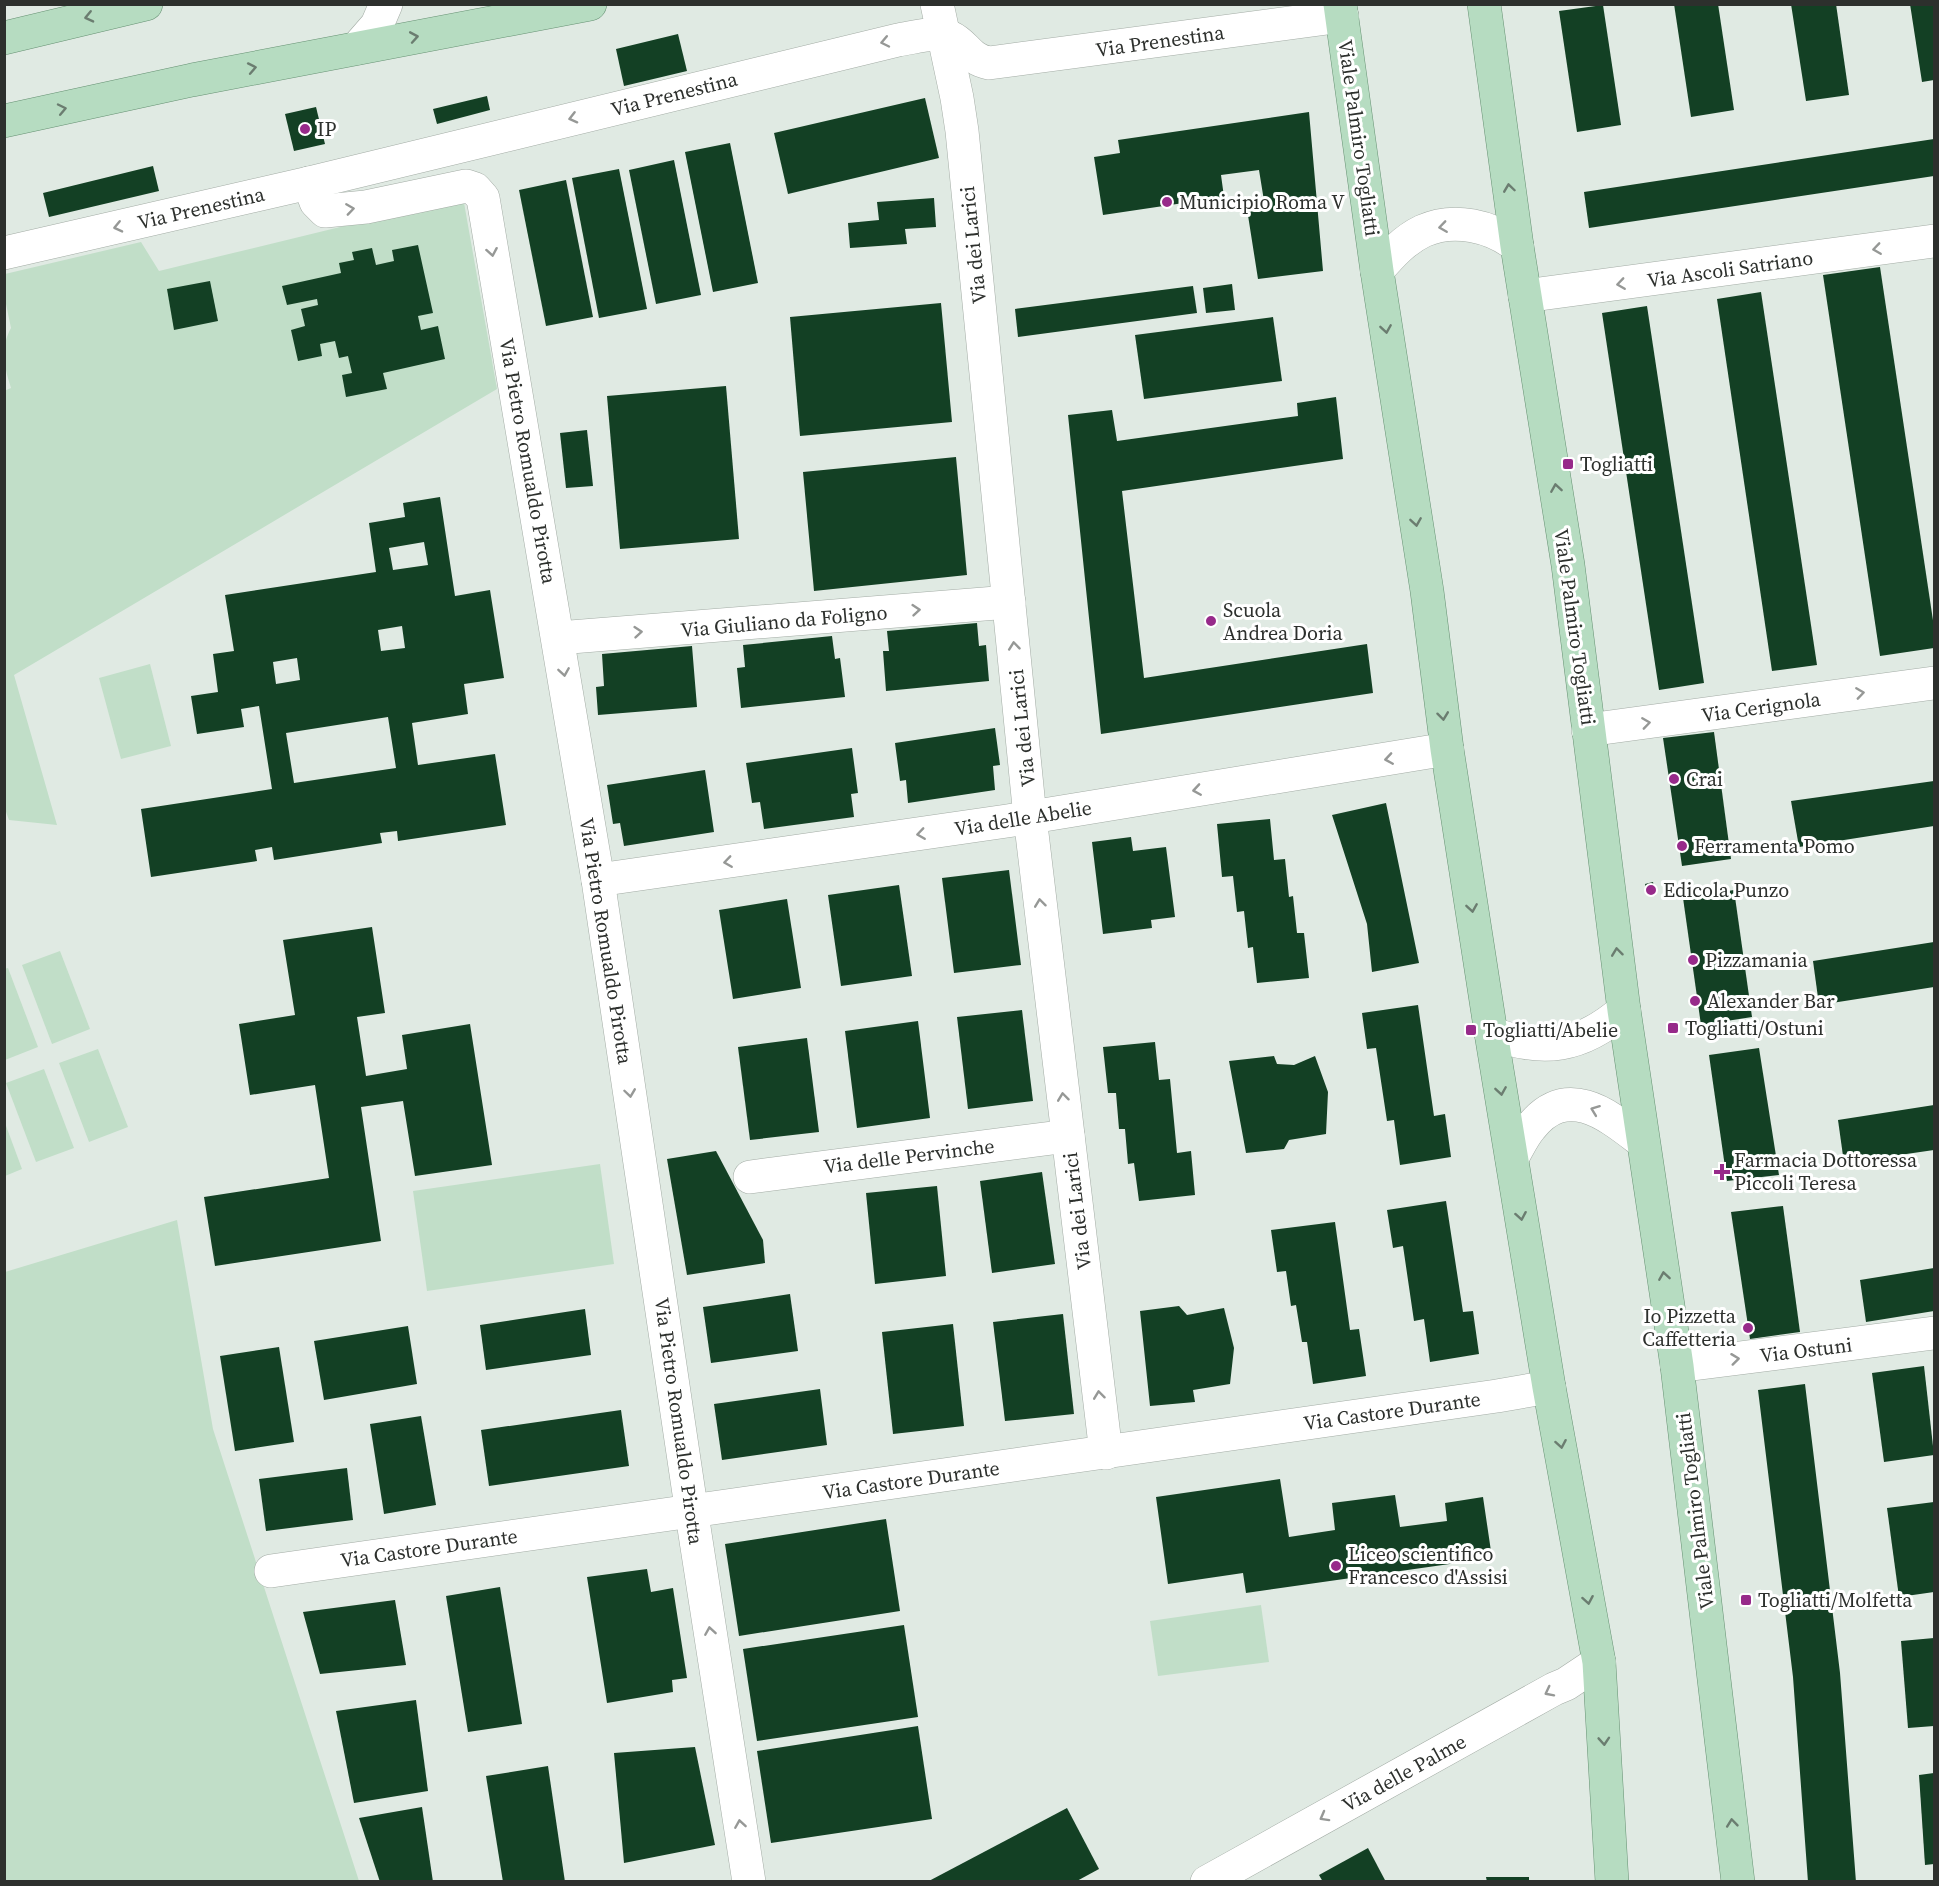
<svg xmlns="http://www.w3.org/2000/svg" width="1939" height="1886" viewBox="0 0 1939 1886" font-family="'Source Serif 4',serif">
  <rect width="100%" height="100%" fill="#e0eae3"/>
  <!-- green -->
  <g fill="#c1dec8">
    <path d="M 463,197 L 497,389 L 14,675 L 57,825 L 9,820 L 5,809 L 4,391 L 11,388 C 4,366 0,348 11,328 L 5,299 L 5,274 L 141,242 L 159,271 Z"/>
    <path d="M 150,664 L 171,746 L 121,759 L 99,678 Z"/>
    <path d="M 60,951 L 90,1029 L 52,1044 L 22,965 Z"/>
    <path d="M 8,968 L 38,1047 L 5,1060 L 4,969 Z"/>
    <path d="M 98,1049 L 128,1127 L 89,1142 L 59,1063 Z"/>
    <path d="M 44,1069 L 74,1148 L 36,1162 L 6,1083 Z"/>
    <path d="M 5,1123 L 22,1169 L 5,1176 L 4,1176 Z"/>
    <path d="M 600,1164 L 614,1264 L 427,1291 L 413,1191 Z"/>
    <path d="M 177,1220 L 213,1429 L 359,1881 L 5,1882 L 5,1272 Z"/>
    <path d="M 1261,1605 L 1269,1662 L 1158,1676 L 1150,1621 Z"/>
  </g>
  <!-- building -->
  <g fill="#134024" fill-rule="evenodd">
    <path d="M 1674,4 L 1718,4 L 1734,110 L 1691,117 Z"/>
    <path d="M 1791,4 L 1836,4 L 1849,95 L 1806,101 Z"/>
    <path d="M 1910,4 L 1934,4 L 1934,80 L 1922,82 Z"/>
    <path d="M 1603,5 L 1621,125 L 1577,132 L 1559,11 Z"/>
    <path d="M 678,34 L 687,71 L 624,86 L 616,49 Z"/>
    <path d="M 487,96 L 490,110 L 437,124 L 433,109 Z"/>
    <path d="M 925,98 L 939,158 L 788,194 L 774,133 Z"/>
    <path d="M 316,107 L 325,144 L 294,151 L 285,114 Z"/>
    <path d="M 1309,112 L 1323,271 L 1258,279 L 1247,209 L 1265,207 L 1259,170 L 1221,175 L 1224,197 L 1103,215 L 1094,157 L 1120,153 L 1118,140 Z"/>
    <path d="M 1934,139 L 1934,176 L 1589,228 L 1584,192 Z"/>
    <path d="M 730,143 L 758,283 L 713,292 L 685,152 Z"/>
    <path d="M 674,160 L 701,295 L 656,304 L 629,170 Z"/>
    <path d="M 153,166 L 159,191 L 49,217 L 43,193 Z"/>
    <path d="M 619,169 L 647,309 L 599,318 L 572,178 Z"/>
    <path d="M 566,180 L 593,317 L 546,326 L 519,190 Z"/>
    <path d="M 934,198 L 936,227 L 905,229 L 907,244 L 850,248 L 848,223 L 879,220 L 877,202 Z"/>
    <path d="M 418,245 L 433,313 L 418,316 L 421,330 L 438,326 L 445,359 L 383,373 L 387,389 L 346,397 L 342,375 L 352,373 L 348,356 L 339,358 L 335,341 L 320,344 L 322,356 L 298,361 L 291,330 L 305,326 L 301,309 L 318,305 L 317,299 L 287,305 L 282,286 L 341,273 L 339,263 L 354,260 L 352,252 L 372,248 L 376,265 L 394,261 L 392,250 Z"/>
    <path d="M 1880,267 L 1934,627 L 1934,648 L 1880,656 L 1823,275 Z"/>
    <path d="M 210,281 L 218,321 L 174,330 L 167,289 Z"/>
    <path d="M 1232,284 L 1235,310 L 1206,313 L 1203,288 Z"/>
    <path d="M 1193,286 L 1197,313 L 1018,337 L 1015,309 Z"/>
    <path d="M 1761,292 L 1817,665 L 1772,671 L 1717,299 Z"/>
    <path d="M 941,303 L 952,422 L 800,436 L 790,317 Z"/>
    <path d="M 1647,306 L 1704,683 L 1659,690 L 1602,313 Z"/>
    <path d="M 1273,317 L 1282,381 L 1144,399 L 1135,335 Z"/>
    <path d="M 726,386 L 739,539 L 620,549 L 607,396 Z"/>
    <path d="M 1336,397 L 1343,459 L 1122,491 L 1144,678 L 1367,644 L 1373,693 L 1101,734 L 1068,415 L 1112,410 L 1117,441 L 1298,416 L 1297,403 Z"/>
    <path d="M 587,430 L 593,486 L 566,488 L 560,433 Z"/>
    <path d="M 956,457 L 967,575 L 814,591 L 803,472 Z"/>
    <path d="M 440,497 L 455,596 L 490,590 L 504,678 L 464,684 L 468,714 L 412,723 L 418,765 L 495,754 L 506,825 L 398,841 L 397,831 L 380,833 L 382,843 L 274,860 L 272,847 L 255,850 L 257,861 L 151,877 L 141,809 L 272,789 L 259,706 L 241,709 L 244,727 L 197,734 L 191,696 L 218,692 L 213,654 L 234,651 L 225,595 L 376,572 L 369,523 L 405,517 L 403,503 ZM 424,542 L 428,565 L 393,570 L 389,548 ZM 402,626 L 405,648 L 381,651 L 378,630 ZM 297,658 L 300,680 L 276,684 L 273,662 ZM 388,717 L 396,768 L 294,783 L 286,733 Z"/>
    <path d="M 977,623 L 979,646 L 986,645 L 989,681 L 886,691 L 883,651 L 889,651 L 887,631 Z"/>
    <path d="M 832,636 L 835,659 L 840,658 L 845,697 L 741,708 L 737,668 L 745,667 L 743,645 Z"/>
    <path d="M 692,646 L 697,707 L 598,715 L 596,687 L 604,686 L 602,654 Z"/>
    <path d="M 995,728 L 1000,765 L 993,766 L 995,790 L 908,803 L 906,780 L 900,781 L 895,743 Z"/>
    <path d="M 1714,732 L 1731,859 L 1682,866 L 1663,738 Z"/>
    <path d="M 852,748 L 858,793 L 851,794 L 854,817 L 764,829 L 760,802 L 752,803 L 746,763 Z"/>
    <path d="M 705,770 L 714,832 L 624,846 L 620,823 L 613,824 L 607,785 Z"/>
    <path d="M 1934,781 L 1934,826 L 1799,847 L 1791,801 Z"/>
    <path d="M 1386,803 L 1419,963 L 1372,972 L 1367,924 L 1332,815 Z"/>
    <path d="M 1270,819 L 1274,860 L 1285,859 L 1289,897 L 1293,896 L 1297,933 L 1304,933 L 1309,978 L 1257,983 L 1253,947 L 1248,948 L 1244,911 L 1237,912 L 1233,876 L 1222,877 L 1217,824 Z"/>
    <path d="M 1131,837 L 1133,851 L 1166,847 L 1175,917 L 1151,920 L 1152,928 L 1103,934 L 1092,842 Z"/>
    <path d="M 1009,870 L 1021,965 L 954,973 L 942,878 Z"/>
    <path d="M 1653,882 L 1656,895 L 1648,896 L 1645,884 Z"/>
    <path d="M 899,885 L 912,976 L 841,986 L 828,895 Z"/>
    <path d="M 1734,890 L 1752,1017 L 1701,1025 L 1683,898 Z"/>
    <path d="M 787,899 L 801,988 L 733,999 L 719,910 Z"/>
    <path d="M 372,927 L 385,1013 L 357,1017 L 366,1076 L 407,1069 L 402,1035 L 470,1024 L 492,1165 L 415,1176 L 403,1101 L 361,1107 L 381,1241 L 215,1266 L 204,1197 L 329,1178 L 315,1085 L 250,1095 L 239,1024 L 295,1015 L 283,940 Z"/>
    <path d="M 1934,942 L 1934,987 L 1819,1005 L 1813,961 Z"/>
    <path d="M 1418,1005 L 1434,1116 L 1445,1114 L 1451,1157 L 1400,1165 L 1394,1120 L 1387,1121 L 1376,1048 L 1367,1049 L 1362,1013 Z"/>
    <path d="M 1022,1010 L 1033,1101 L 968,1109 L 957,1017 Z"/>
    <path d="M 918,1021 L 930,1118 L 857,1128 L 845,1031 Z"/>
    <path d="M 807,1038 L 819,1132 L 750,1140 L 738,1047 Z"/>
    <path d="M 1155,1042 L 1159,1080 L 1170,1079 L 1177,1153 L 1191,1151 L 1195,1195 L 1139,1201 L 1134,1163 L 1128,1164 L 1125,1129 L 1119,1129 L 1116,1093 L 1108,1093 L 1103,1047 Z"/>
    <path d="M 1759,1048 L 1779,1175 L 1727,1181 L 1709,1055 Z"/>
    <path d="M 1274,1056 L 1277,1064 L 1294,1065 L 1315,1056 L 1328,1092 L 1326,1134 L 1289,1140 L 1284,1149 L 1246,1153 L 1229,1061 Z"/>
    <path d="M 1934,1105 L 1934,1150 L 1844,1163 L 1838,1120 Z"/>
    <path d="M 716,1151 L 763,1240 L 765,1263 L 687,1275 L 667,1159 Z"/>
    <path d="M 1042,1172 L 1055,1264 L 992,1273 L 980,1181 Z"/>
    <path d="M 937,1186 L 946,1276 L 875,1284 L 866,1193 Z"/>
    <path d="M 1446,1201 L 1463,1312 L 1473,1311 L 1479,1354 L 1430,1362 L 1424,1319 L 1414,1321 L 1403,1246 L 1393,1248 L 1387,1210 Z"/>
    <path d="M 1783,1206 L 1800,1332 L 1750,1339 L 1731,1212 Z"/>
    <path d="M 1335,1222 L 1350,1330 L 1359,1329 L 1366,1376 L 1313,1384 L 1307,1342 L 1302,1342 L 1296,1305 L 1291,1306 L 1286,1271 L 1277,1272 L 1271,1230 Z"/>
    <path d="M 1934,1268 L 1934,1311 L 1866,1322 L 1860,1280 Z"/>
    <path d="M 790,1294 L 798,1351 L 711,1363 L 703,1307 Z"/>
    <path d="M 1179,1306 L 1187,1315 L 1224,1308 L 1234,1348 L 1230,1384 L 1193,1390 L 1195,1402 L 1150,1406 L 1140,1311 Z"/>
    <path d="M 585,1309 L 591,1355 L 486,1370 L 480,1325 Z"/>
    <path d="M 1063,1314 L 1074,1414 L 1005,1421 L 993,1322 Z"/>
    <path d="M 953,1324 L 964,1426 L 893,1434 L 882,1332 Z"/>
    <path d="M 408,1326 L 417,1384 L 324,1400 L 314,1341 Z"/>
    <path d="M 279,1347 L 294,1442 L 235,1451 L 220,1356 Z"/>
    <path d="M 1924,1366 L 1934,1455 L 1884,1462 L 1872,1373 Z"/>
    <path d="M 1805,1384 L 1840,1673 L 1856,1882 L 1808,1882 L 1793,1677 L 1758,1390 Z"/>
    <path d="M 820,1389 L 827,1445 L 722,1460 L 714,1404 Z"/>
    <path d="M 621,1410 L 629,1466 L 489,1486 L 481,1430 Z"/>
    <path d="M 421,1416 L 436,1505 L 384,1514 L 370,1424 Z"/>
    <path d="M 347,1468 L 353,1520 L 266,1531 L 259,1479 Z"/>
    <path d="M 1280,1479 L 1289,1537 L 1335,1530 L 1332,1503 L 1395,1495 L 1400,1527 L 1447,1521 L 1445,1503 L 1483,1497 L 1492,1558 L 1246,1593 L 1243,1573 L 1168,1584 L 1156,1497 Z"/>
    <path d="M 1934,1502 L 1934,1592 L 1899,1597 L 1887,1508 Z"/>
    <path d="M 886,1519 L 900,1611 L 739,1636 L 725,1544 Z"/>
    <path d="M 647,1569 L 651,1592 L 673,1588 L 687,1678 L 672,1680 L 673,1692 L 607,1703 L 587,1577 Z"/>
    <path d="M 500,1587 L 522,1724 L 468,1732 L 446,1596 Z"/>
    <path d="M 395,1600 L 406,1665 L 320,1674 L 303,1612 Z"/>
    <path d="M 904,1625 L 918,1717 L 757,1741 L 743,1649 Z"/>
    <path d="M 1934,1638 L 1934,1726 L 1908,1728 L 1901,1641 Z"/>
    <path d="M 416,1700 L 428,1791 L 354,1803 L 336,1711 Z"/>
    <path d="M 918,1726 L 932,1819 L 771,1843 L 757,1751 Z"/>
    <path d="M 695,1747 L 715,1845 L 624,1863 L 614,1753 Z"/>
    <path d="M 548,1766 L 565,1882 L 503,1882 L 486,1776 Z"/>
    <path d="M 1934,1773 L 1934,1864 L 1925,1865 L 1919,1775 Z"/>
    <path d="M 422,1807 L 433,1882 L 380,1882 L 359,1818 Z"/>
    <path d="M 1067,1808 L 1099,1869 L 1075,1882 L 927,1882 Z"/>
    <path d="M 1368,1848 L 1386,1882 L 1323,1882 L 1319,1875 Z"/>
    <path d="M 1486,1877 L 1529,1877 L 1529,1882 L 1487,1882 Z"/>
  </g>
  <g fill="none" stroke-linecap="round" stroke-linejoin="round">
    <!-- minor casing -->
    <g stroke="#a3aca5" stroke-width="34">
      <g id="minor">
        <path d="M 937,4 L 957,98 L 962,131 L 1030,817 L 1106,1453"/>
        <path d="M 357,48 L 377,25 L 386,4"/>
        <path d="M 309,183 L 316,202 L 325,211 L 366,207 L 466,186 L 475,189 L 483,198 L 598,880 L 695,1534 L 749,1882"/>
        <path d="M 4,253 L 309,183 L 898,40 C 913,38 936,30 950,37 C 966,44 968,59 989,63 L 1342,16"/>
        <path d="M 1377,271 C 1391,255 1404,240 1423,231 C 1454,217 1492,226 1517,246"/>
        <path d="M 1525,296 L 1934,241"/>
        <path d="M 558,638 L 1009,602"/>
        <path d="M 1588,730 L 1934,683"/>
        <path d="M 598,880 L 1007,821 L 1447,749"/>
        <path d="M 1491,1033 C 1543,1053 1582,1047 1624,1010"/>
        <path d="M 1512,1158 C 1518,1148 1523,1136 1531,1127 C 1568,1081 1609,1116 1643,1142"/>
        <path d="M 750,1177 L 1068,1136"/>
        <path d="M 1677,1366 L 1934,1333"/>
        <path d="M 271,1571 L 1497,1396 L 1549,1387"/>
        <path d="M 1207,1882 L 1554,1689 L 1566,1684 L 1599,1662"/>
      </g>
    </g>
    <!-- major casing -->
    <g stroke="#669173" stroke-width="34">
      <g id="major">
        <path d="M 1340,4 L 1377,271 L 1427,591 L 1447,749 L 1491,1033 L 1549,1387 L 1599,1662 L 1612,1882"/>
        <path d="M 1484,4 L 1517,246 L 1568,565 L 1624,1010 L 1677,1366 L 1738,1882"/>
        <path d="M 4,38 L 146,4"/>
        <path d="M 4,121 L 192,80 L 590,4"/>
      </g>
    </g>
    <!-- minor -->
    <use href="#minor" stroke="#fff" stroke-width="33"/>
    <!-- major -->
    <use href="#major" stroke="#b6dcc1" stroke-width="33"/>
  </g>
  <!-- one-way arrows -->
  <defs><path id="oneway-chevron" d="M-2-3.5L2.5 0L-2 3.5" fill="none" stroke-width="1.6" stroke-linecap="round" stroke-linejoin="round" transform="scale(1.5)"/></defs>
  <g stroke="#6b7d70">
    <use href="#oneway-chevron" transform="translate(89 17) rotate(167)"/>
    <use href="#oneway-chevron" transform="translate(414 37) rotate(-10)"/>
    <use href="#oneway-chevron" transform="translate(252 68) rotate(-11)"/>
    <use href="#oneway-chevron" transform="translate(62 109) rotate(-12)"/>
    <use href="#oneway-chevron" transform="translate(1509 188) rotate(-98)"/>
    <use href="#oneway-chevron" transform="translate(1386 329) rotate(81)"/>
    <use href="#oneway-chevron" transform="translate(1556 488) rotate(-99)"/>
    <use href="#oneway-chevron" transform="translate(1416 522) rotate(81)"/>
    <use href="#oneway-chevron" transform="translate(1443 716) rotate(83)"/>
    <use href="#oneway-chevron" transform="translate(1472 908) rotate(81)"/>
    <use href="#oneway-chevron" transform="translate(1617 952) rotate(-97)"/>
    <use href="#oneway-chevron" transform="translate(1501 1091) rotate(81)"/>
    <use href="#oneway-chevron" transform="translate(1521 1216) rotate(80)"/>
    <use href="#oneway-chevron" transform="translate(1664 1276) rotate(-99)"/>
    <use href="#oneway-chevron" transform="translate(1561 1444) rotate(80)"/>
    <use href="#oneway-chevron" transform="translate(1588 1600) rotate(80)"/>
    <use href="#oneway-chevron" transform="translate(1604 1741) rotate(86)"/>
    <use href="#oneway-chevron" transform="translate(1732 1823) rotate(-96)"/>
  </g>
  <g stroke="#969896">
    <use href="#oneway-chevron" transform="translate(885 42) rotate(168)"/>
    <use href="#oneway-chevron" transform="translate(573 118) rotate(166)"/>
    <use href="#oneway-chevron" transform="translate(350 209) rotate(-8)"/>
    <use href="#oneway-chevron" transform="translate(118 227) rotate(167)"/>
    <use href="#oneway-chevron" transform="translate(1443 227) rotate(172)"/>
    <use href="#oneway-chevron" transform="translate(1877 249) rotate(172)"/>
    <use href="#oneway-chevron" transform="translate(492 252) rotate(80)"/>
    <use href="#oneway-chevron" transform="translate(1621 284) rotate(172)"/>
    <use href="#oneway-chevron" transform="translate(916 610) rotate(-5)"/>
    <use href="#oneway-chevron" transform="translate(638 632) rotate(-5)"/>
    <use href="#oneway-chevron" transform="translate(1014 646) rotate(-96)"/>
    <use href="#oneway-chevron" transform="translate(564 672) rotate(81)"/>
    <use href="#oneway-chevron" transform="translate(1860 693) rotate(-8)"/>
    <use href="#oneway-chevron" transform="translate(1646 723) rotate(-8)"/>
    <use href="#oneway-chevron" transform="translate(1389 759) rotate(171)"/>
    <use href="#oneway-chevron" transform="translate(1197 790) rotate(171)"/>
    <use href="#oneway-chevron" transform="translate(921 834) rotate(172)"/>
    <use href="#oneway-chevron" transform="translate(728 862) rotate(172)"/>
    <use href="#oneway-chevron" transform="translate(1040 903) rotate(-97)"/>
    <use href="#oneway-chevron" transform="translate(630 1093) rotate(82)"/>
    <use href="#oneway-chevron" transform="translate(1063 1097) rotate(-97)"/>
    <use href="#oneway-chevron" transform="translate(1595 1110) rotate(-159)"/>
    <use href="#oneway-chevron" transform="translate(1735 1359) rotate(-7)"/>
    <use href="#oneway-chevron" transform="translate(1099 1395) rotate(-97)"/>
    <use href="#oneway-chevron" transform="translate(710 1631) rotate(-99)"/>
    <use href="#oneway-chevron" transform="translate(1549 1692) rotate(153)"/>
    <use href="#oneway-chevron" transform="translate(1324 1817) rotate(151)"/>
    <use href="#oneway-chevron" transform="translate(740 1824) rotate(-99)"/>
  </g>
  <!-- markers -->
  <g fill="#972a8a" stroke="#fff" stroke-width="2">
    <circle cx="305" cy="129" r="6"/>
    <circle cx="1167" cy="202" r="6"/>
    <rect x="1562" y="458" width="12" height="12" rx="3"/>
    <circle cx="1211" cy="621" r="6"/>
    <circle cx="1674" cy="779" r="6"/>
    <circle cx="1682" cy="846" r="6"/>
    <circle cx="1651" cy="890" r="6"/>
    <circle cx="1693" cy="960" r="6"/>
    <circle cx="1695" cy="1001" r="6"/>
    <rect x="1667" y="1022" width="12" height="12" rx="3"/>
    <rect x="1465" y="1024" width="12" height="12" rx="3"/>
    <path d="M1719 1163h6v6h6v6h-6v6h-6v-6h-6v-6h6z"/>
    <circle cx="1748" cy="1328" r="6"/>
    <circle cx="1336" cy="1566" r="6"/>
    <rect x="1740" y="1594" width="12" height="12" rx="3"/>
  </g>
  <g text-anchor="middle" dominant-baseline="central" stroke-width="6" stroke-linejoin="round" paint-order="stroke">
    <!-- street labels -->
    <g font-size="20" fill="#2d302d" stroke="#fff">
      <text transform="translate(1160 41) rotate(-8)">Via Prenestina</text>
      <text transform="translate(674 94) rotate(-14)">Via Prenestina</text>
      <text transform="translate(1359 138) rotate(82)">Viale Palmiro Togliatti</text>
      <text transform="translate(201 208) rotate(-13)">Via Prenestina</text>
      <text transform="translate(973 245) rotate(-96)">Via dei Larici</text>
      <text transform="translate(1730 269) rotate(-8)">Via Ascoli Satriano</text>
      <text transform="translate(528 461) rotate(80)">Via Pietro Romualdo Pirotta</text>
      <text transform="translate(784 621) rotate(-5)">Via Giuliano da Foligno</text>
      <text transform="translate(1575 627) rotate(82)">Viale Palmiro Togliatti</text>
      <text transform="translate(1761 707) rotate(-8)">Via Cerignola</text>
      <text transform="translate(1022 728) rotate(-96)">Via dei Larici</text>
      <text transform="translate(1023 818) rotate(-9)">Via delle Abelie</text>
      <text transform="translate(606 941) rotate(81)">Via Pietro Romualdo Pirotta</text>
      <text transform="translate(909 1156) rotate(-7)">Via delle Pervinche</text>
      <text transform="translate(1077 1211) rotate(-97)">Via dei Larici</text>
      <text transform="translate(1806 1350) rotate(-7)">Via Ostuni</text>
      <text transform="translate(1392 1411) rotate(-8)">Via Castore Durante</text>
      <text transform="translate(679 1421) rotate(82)">Via Pietro Romualdo Pirotta</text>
      <text transform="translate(911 1480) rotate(-8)">Via Castore Durante</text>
      <text transform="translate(1695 1511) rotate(-97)">Viale Palmiro Togliatti</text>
      <text transform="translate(429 1548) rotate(-8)">Via Castore Durante</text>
      <text transform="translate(1404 1773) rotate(-29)">Via delle Palme</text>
    </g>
    <!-- poi labels -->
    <g font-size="20" fill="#2d302d" stroke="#fff" text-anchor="start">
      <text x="317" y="129">IP</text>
      <text x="1179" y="202">Municipio Roma V</text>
      <text x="1580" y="464">Togliatti</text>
      <text x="1223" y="610">Scuola<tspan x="1223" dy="23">Andrea Doria</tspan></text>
      <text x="1686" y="779">Crai</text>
      <text x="1694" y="846">Ferramenta Pomo</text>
      <text x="1663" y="890">Edicola Punzo</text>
      <text x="1705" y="960">Pizzamania</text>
      <text x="1707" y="1001">Alexander Bar</text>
      <text x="1685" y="1028">Togliatti/Ostuni</text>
      <text x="1483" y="1030">Togliatti/Abelie</text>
      <text x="1734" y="1160">Farmacia Dottoressa<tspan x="1734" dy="23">Piccoli Teresa</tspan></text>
      <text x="1736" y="1316" text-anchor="end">Io Pizzetta<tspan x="1736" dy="23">Caffetteria</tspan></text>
      <text x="1348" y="1554">Liceo scientifico<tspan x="1348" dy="23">Francesco d'Assisi</tspan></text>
      <text x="1758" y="1600">Togliatti/Molfetta</text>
    </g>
  </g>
  <!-- border -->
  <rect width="1939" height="1886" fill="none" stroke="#2d302d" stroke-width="12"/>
</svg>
